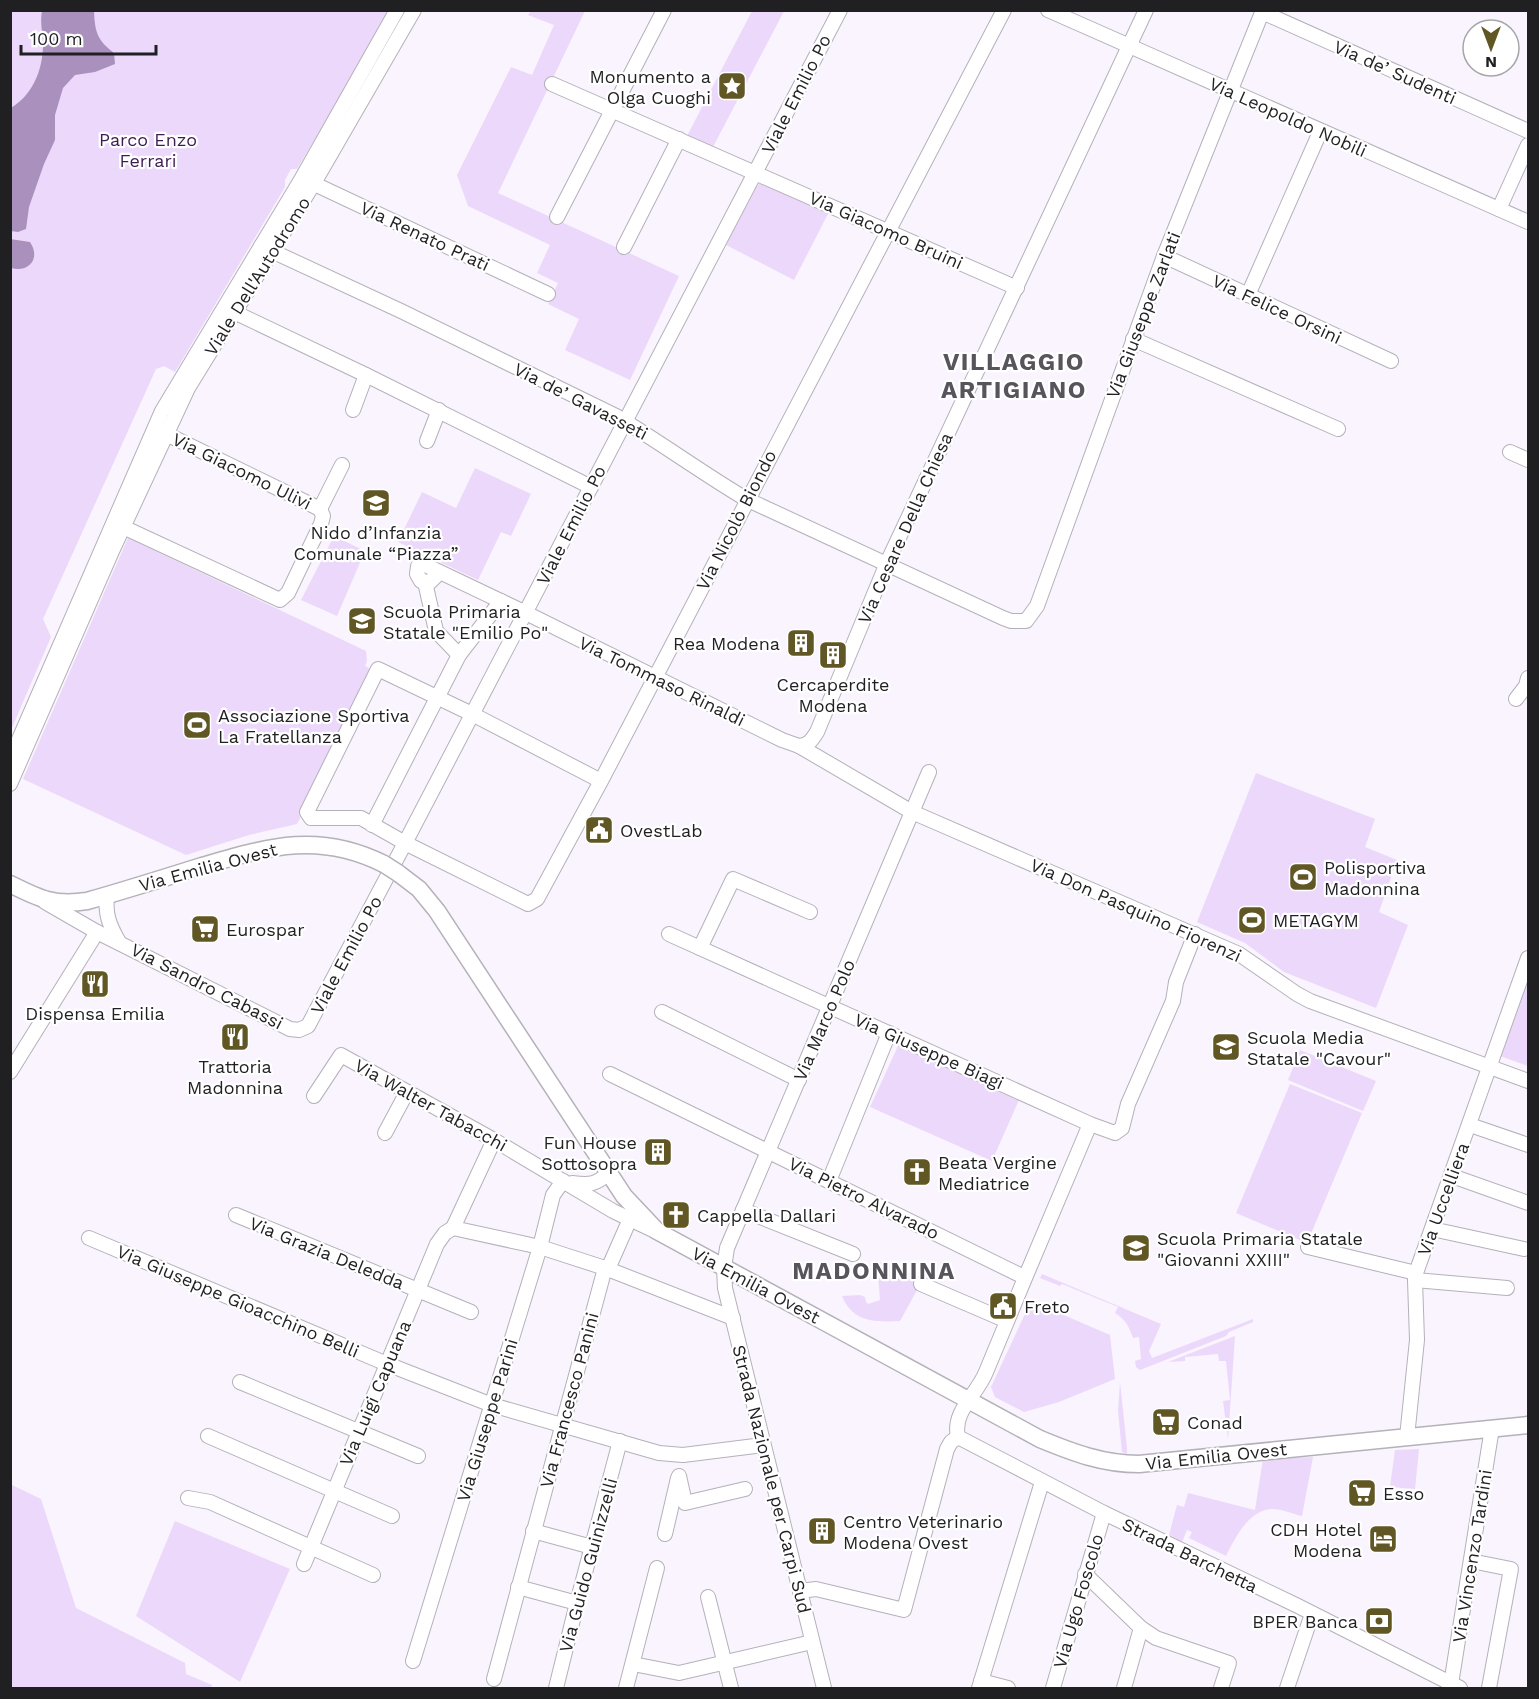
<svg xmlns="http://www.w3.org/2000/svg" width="1539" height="1699" viewBox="0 0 1539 1699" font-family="'Work Sans',sans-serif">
  <rect width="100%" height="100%" fill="#f9f4fd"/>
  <!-- green -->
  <g fill="#ecd8fb">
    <path d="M 11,11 L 391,11 L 297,169 L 291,169 L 285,180 L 285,187 L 175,372 L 164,366 L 156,369 L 43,619 L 51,637 L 11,730 Z"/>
    <path d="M 531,11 L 585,11 L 498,193 L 679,276 L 630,380 L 565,350 L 579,319 L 548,304 L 558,283 L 537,273 L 550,245 L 468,206 L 457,175 L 511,67 L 532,75 L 554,25 L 528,15 Z"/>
    <path d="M 752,11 L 784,11 L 712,149 L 687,136 Z"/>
    <path d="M 759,184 L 762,184 L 829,212 L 794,280 L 726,245 L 756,187 Z"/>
    <path d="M 475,468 L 531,494 L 511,536 L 501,532 L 478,580 L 398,542 L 422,492 L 456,508 Z"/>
    <path d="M 334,536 L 365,551 L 337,616 L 301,600 Z"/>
    <path d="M 128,538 L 366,651 L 367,661 L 365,666 L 376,672 L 297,824 L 249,835 L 186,855 L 23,779 Z"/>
    <path d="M 1256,773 L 1375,819 L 1365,847 L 1397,860 L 1379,912 L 1408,925 L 1376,1008 L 1284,972 L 1245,943 L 1197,922 Z"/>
    <path d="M 1528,981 L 1528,1066 L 1500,1056 Z"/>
    <path d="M 898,1046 L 1019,1100 L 992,1161 L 870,1107 Z"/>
    <path d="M 1300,1050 L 1376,1081 L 1363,1111 L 1288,1080 Z"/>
    <path d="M 1290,1084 L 1362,1113 L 1307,1243 L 1236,1213 Z"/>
    <path d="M 877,1262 L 886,1263 L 923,1279 L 900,1321 C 876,1322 853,1323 842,1296 L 860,1295 L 865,1297 L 866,1302 L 868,1304 L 880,1300 Z"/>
    <path d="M 1042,1274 L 1161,1324 L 1149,1351 L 1152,1358 L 1253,1319 L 1253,1322 L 1229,1332 L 1226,1336 L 1140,1370 L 1136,1367 L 1135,1361 L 1141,1359 L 1139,1337 L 1133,1338 C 1129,1326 1125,1319 1115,1313 L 1118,1307 L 1062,1284 L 1060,1286 L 1040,1278 Z"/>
    <path d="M 1031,1301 L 1110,1335 L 1115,1379 L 1059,1402 L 1024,1412 L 995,1397 L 991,1387 Z"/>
    <path d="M 1235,1336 L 1228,1439 L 1223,1401 L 1230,1400 L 1226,1361 L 1219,1361 L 1218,1354 L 1185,1357 L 1185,1361 L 1168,1362 Z"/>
    <path d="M 1120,1382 L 1127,1448 L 1127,1454 L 1122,1452 L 1118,1411 Z"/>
    <path d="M 1419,1449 L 1415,1489 L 1390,1487 L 1395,1450 Z"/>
    <path d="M 1313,1457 L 1302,1516 C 1293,1514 1282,1509 1273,1509 C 1249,1509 1235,1538 1226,1556 L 1189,1538 L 1192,1532 L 1187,1530 L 1182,1542 L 1169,1535 L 1177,1505 L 1184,1507 L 1188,1493 L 1255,1510 L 1263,1459 Z"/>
    <path d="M 10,1484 L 41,1499 L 76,1608 L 185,1663 L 186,1674 L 212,1685 L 211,1688 L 11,1688 Z"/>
    <path d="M 175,1521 L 290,1569 L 240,1682 L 136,1616 Z"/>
  </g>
  <!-- water -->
  <g fill="#aa91bd">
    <path d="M 42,11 L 94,11 C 95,32 97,40 114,53 L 115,64 L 95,72 L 75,75 L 63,88 L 55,115 L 55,140 L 44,164 L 29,207 L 26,229 L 18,232 L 11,231 L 11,108 C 35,93 44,66 43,39 C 42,29 40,21 42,11 Z"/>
    <path d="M 10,239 L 30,242 C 41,258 29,273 11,268 Z"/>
  </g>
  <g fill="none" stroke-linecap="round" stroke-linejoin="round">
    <!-- minor casing -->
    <g stroke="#b5b1b8" stroke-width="16">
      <g id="minor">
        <path d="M 1048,10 L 1528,222"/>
        <path d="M 1262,12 L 1528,131"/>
        <path d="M 552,84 L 1017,288"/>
        <path d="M 306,180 L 548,294"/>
        <path d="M 1499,209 L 1528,145"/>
        <path d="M 557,217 L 664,10"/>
        <path d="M 261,246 L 401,311 L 616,416 C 660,442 702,473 746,499 L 1003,618 L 1011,621 L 1026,621 L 1037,606 L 1164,256 L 1263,10"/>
        <path d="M 624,247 L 679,139"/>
        <path d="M 1164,256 L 1391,361"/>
        <path d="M 1248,295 L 1320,132"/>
        <path d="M 234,312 L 366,375 L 591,487"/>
        <path d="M 1133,339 L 1338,429"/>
        <path d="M 353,410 L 366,375"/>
        <path d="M 160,431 L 320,509 L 342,465"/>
        <path d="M 427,441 L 439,410"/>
        <path d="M 1510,452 L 1528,460"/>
        <path d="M 123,527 L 280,600 L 288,593 L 321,524 L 323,516 L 320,509"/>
        <path d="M 437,571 L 436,576 L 430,582 L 421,581 L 417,574 L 418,566 L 421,563 L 526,613 L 782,740 L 799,746 L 912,812 L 1239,954 L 1297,994 L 1310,1001 L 1528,1081"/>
        <path d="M 425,582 L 436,631 L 459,655"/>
        <path d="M 1516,699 L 1526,686 L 1528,678"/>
        <path d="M 799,746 C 809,745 812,740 817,732 L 887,563 L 1146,10"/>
        <path d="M 10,760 L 162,411 L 302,178 L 397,10"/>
        <path d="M 601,781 L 472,714 L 378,669 L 307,812 L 311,818 L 361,818 L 405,843 L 528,904 L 537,899 L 601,781 L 1004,10"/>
        <path d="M 10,784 L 113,549 L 188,388 L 314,183 L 414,10"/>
        <path d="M 372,825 L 459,655 L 501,601"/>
        <path d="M 107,895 C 105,914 109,925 119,942"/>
        <path d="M 45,902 L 97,932 L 290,1029 L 299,1030 L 308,1026 L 405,843 L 840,10"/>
        <path d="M 669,934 L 1090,1124 L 1115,1133 L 1122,1128 L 1128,1104 L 1173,1001 L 1176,982 L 1195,934"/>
        <path d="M 700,948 L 733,879 L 810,912"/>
        <path d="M 662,1012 L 799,1080"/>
        <path d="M 10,1072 L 97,932"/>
        <path d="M 610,1074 L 1024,1277"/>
        <path d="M 314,1096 L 341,1055 L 494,1140 L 613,1211 L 655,1231"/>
        <path d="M 1090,1124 C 1055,1207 1020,1289 986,1372 C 977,1395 952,1411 958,1437 L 1104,1513 L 1298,1606 L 1460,1688"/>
        <path d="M 1470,1125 L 1528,1145"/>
        <path d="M 385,1133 L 407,1092"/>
        <path d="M 494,1140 L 453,1228 L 540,1247 L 605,1268 L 733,1318"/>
        <path d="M 1452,1176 L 1528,1203"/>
        <path d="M 829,1181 L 889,1033"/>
        <path d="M 572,1183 C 590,1185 595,1185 609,1173"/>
        <path d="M 743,1210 L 853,1254"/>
        <path d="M 236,1215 L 471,1312"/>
        <path d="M 1432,1229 L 1524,1249"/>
        <path d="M 89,1238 L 387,1364 L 492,1405 L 659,1453 L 683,1455 L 763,1445"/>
        <path d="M 1308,1247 L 1416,1273"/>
        <path d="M 608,1269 L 630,1219"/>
        <path d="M 1415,1280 L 1507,1288"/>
        <path d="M 921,1284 L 1007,1321"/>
        <path d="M 240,1382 L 418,1456"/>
        <path d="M 208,1436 L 392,1516"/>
        <path d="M 1407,1437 L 1417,1340 L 1415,1280 L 1416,1273 L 1528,958"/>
        <path d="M 679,1476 L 685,1503 L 745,1489"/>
        <path d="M 188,1498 L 210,1502 L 373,1575"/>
        <path d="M 533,1531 L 592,1547"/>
        <path d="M 665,1534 L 678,1478"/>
        <path d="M 1471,1561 L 1511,1569 L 1489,1688"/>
        <path d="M 304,1564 L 437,1244 L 445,1233 L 453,1228"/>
        <path d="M 1085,1574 L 1141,1628 L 1156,1638 L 1229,1663 L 1221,1688"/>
        <path d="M 518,1587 L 577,1603"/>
        <path d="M 800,1591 L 816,1589 L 904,1610 L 947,1449 L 951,1442 L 958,1437"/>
        <path d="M 708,1597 L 731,1688"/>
        <path d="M 413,1661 L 540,1247 L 553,1195 L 563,1181"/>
        <path d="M 633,1664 L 679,1673 L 812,1642"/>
        <path d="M 494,1679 L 605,1268"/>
        <path d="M 981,1681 L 1008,1688"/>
        <path d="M 1451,1684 L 1492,1428"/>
        <path d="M 556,1688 L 577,1603 L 620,1441"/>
        <path d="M 626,1688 L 657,1568"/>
        <path d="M 824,1688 L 725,1288 L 724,1268 L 727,1248 L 929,772"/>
        <path d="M 979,1688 L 1042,1482"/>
        <path d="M 1053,1688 L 1104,1513"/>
        <path d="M 1124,1688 L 1141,1628"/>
        <path d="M 1287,1688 L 1312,1614"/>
      </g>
    </g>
    <!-- major casing -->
    <g stroke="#b5b1b8" stroke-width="19">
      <g id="major">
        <path d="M 398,873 L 419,889 L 437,911 L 624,1196 L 657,1231 L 1040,1439 C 1074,1453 1103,1464 1139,1464 L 1528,1425"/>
        <path d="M 10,884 C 40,899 54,906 87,901 C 126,890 164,878 202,866 C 268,847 318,831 384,864"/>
      </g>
    </g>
    <!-- minor -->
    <use href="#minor" stroke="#fff" stroke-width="14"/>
    <!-- major -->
    <use href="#major" stroke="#fff" stroke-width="16"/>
    <!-- major-bridge casing -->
    <g stroke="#b5b1b8" stroke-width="19" stroke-linecap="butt">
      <path id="major-bridge" d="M 384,864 L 398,873"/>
    </g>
    <!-- major-bridge -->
    <use href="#major-bridge" stroke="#fff" stroke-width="16"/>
  </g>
  <!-- icons -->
  <defs>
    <g id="sight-square" transform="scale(1.5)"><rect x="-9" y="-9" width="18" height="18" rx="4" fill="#615724" stroke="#fff"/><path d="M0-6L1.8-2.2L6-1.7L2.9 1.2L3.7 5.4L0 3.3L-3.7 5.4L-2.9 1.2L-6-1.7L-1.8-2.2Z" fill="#fff"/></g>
    <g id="school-square" transform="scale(1.5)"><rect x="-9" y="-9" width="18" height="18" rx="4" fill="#615724" stroke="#fff"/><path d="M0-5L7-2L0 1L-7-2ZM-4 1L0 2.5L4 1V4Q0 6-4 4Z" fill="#fff"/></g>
    <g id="building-square" transform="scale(1.5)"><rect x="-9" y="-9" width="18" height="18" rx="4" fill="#615724" stroke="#fff"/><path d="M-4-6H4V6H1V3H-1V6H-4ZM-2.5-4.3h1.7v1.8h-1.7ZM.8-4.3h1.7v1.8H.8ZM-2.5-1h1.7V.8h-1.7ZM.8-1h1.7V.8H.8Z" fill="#fff"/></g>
    <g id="stadium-square" transform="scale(1.5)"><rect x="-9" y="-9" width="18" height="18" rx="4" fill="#615724" stroke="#fff"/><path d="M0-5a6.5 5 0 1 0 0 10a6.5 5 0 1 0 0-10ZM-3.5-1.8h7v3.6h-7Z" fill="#fff"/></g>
    <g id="civic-square" transform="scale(1.5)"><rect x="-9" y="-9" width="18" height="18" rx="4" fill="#615724" stroke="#fff"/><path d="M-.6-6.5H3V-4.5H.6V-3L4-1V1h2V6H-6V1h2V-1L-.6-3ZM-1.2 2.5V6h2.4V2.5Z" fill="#fff"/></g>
    <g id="supermarket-square" transform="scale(1.5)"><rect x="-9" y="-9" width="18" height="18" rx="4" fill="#615724" stroke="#fff"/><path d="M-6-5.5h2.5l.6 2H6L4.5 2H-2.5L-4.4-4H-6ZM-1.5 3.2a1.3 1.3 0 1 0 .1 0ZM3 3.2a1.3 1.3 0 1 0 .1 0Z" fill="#fff"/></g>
    <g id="restaurant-square" transform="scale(1.5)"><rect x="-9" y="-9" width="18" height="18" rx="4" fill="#615724" stroke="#fff"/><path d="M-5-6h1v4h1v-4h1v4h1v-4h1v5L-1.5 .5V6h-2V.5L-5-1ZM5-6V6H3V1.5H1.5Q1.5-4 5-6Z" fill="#fff"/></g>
    <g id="church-square" transform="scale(1.5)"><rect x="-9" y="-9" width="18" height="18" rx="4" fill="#615724" stroke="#fff"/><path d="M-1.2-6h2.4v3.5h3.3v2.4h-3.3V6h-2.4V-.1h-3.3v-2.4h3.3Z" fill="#fff"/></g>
    <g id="hotel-square" transform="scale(1.5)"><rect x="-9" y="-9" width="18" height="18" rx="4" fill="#615724" stroke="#fff"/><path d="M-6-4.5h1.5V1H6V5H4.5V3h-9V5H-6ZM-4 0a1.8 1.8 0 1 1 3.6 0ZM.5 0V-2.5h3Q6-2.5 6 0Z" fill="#fff"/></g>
    <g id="bank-square" transform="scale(1.5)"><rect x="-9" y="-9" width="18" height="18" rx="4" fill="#615724" stroke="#fff"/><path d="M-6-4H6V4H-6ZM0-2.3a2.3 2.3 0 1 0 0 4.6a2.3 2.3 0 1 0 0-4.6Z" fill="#fff"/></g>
  </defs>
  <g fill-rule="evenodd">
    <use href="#sight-square" x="732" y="86"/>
    <use href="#school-square" x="376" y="503"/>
    <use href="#school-square" x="362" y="621"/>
    <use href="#building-square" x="801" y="643"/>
    <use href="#building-square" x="833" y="655"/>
    <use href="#stadium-square" x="197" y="725"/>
    <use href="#civic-square" x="599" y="830"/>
    <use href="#stadium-square" x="1303" y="877"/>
    <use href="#stadium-square" x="1252" y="920"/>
    <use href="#supermarket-square" x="205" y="929"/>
    <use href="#restaurant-square" x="95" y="984"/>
    <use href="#restaurant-square" x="235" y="1037"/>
    <use href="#school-square" x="1226" y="1047"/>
    <use href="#building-square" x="658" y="1152"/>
    <use href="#church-square" x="917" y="1172"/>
    <use href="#church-square" x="676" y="1215"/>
    <use href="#school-square" x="1136" y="1248"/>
    <use href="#civic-square" x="1003" y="1306"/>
    <use href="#supermarket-square" x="1166" y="1422"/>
    <use href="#supermarket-square" x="1362" y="1493"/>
    <use href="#building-square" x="822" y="1531"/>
    <use href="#hotel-square" x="1383" y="1539"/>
    <use href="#bank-square" x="1379" y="1621"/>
  </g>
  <g text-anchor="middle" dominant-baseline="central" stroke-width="4.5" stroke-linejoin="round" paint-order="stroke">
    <!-- street labels -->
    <g font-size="18" fill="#201f22" stroke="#fff">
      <text transform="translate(1395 72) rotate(24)">Via de’ Sudenti</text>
      <text transform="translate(796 94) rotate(-63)">Viale Emilio Po</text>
      <text transform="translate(1288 117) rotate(24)">Via Leopoldo Nobili</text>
      <text transform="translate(886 230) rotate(24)">Via Giacomo Bruini</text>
      <text transform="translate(425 236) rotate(25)">Via Renato Prati</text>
      <text transform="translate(257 276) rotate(-58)">Viale Dell'Autodromo</text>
      <text transform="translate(1277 309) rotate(25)">Via Felice Orsini</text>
      <text transform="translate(1143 315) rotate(-69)">Via Giuseppe Zarlati</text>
      <text transform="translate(581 401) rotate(27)">Via de’ Gavasseti</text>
      <text transform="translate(242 471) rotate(26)">Via Giacomo Ulivi</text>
      <text transform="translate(736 520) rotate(-63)">Via Nicolò Biondo</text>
      <text transform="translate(571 525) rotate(-63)">Viale Emilio Po</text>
      <text transform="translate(905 528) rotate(-66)">Via Cesare Della Chiesa</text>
      <text transform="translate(662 681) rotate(26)">Via Tommaso Rinaldi</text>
      <text transform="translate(208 867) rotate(-15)">Via Emilia Ovest</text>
      <text transform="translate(1136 910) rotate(24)">Via Don Pasquino Fiorenzi</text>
      <text transform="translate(346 955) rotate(-62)">Viale Emilio Po</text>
      <text transform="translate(207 986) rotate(27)">Via Sandro Cabassi</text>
      <text transform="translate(824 1020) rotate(-67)">Via Marco Polo</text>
      <text transform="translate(929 1051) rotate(24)">Via Giuseppe Biagi</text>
      <text transform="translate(431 1105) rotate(29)">Via Walter Tabacchi</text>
      <text transform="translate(864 1198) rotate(26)">Via Pietro Alvarado</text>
      <text transform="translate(1443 1199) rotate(-70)">Via Uccelliera</text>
      <text transform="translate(327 1253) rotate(22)">Via Grazia Deledda</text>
      <text transform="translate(756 1285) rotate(28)">Via Emilia Ovest</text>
      <text transform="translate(238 1301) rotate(23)">Via Giuseppe Gioacchino Belli</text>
      <text transform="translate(375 1393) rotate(-67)">Via Luigi Capuana</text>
      <text transform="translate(569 1400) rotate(-75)">Via Francesco Panini</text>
      <text transform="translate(487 1420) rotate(-73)">Via Giuseppe Parini</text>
      <text transform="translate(1216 1456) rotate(-6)">Via Emilia Ovest</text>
      <text transform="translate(772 1479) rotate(76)">Strada Nazionale per Carpi Sud</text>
      <text transform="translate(1190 1555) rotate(26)">Strada Barchetta</text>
      <text transform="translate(1472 1556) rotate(-81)">Via Vincenzo Tardini</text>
      <text transform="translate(588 1565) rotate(-75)">Via Guido Guinizzelli</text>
      <text transform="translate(1078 1601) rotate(-74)">Via Ugo Foscolo</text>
    </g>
    <!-- poi labels -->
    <g font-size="18" fill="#201f22" stroke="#fff" text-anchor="start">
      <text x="711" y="76" text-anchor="end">Monumento a<tspan x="711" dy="21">Olga Cuoghi</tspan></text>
      <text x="376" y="532" text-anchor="middle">Nido d’Infanzia<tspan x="376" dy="21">Comunale “Piazza”</tspan></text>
      <text x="383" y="611">Scuola Primaria<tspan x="383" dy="21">Statale "Emilio Po"</tspan></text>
      <text x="780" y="643" text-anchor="end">Rea Modena</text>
      <text x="833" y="684" text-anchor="middle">Cercaperdite<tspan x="833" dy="21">Modena</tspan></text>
      <text x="218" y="715">Associazione Sportiva<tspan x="218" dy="21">La Fratellanza</tspan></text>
      <text x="620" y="830">OvestLab</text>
      <text x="1324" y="867">Polisportiva<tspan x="1324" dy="21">Madonnina</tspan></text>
      <text x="1273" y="920">METAGYM</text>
      <text x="226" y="929">Eurospar</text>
      <text x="95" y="1013" text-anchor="middle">Dispensa Emilia</text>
      <text x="1247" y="1037">Scuola Media<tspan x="1247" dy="21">Statale "Cavour"</tspan></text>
      <text x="235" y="1066" text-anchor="middle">Trattoria<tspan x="235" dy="21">Madonnina</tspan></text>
      <text x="637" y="1142" text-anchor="end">Fun House<tspan x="637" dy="21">Sottosopra</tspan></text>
      <text x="938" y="1162">Beata Vergine<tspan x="938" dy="21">Mediatrice</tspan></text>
      <text x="697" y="1215">Cappella Dallari</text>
      <text x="1157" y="1238">Scuola Primaria Statale<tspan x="1157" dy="21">"Giovanni XXIII"</tspan></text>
      <text x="1024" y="1306">Freto</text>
      <text x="1187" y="1422">Conad</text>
      <text x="1383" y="1493">Esso</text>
      <text x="843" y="1521">Centro Veterinario<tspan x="843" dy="21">Modena Ovest</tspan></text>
      <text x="1362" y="1529" text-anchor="end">CDH Hotel<tspan x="1362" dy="21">Modena</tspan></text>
      <text x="1358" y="1621" text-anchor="end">BPER Banca</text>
    </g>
    <!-- park labels -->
    <g font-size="18" fill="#3e1c52" stroke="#fff">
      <text x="148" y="139">Parco Enzo<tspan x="148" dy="21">Ferrari</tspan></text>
    </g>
    <!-- district labels -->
    <g font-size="24" font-weight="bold" letter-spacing="1.5" fill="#58545b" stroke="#fff">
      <text x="1014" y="362">VILLAGGIO<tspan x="1014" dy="28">ARTIGIANO</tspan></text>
      <text x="874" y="1271">MADONNINA</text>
    </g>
  </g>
  <!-- border -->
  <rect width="1539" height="1699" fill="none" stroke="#201f22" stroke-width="24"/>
  <!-- north arrow -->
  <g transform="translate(1491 48) rotate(180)"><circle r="28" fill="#ffffff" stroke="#a6a5a7" stroke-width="1.5"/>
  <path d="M0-4.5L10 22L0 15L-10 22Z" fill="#615724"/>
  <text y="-9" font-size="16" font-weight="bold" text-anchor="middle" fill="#201f22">N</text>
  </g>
  <!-- scale -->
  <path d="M21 45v9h135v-9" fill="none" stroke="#201f22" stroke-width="3"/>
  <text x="30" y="45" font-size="18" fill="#201f22" stroke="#ffffff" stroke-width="4.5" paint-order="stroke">100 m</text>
</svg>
